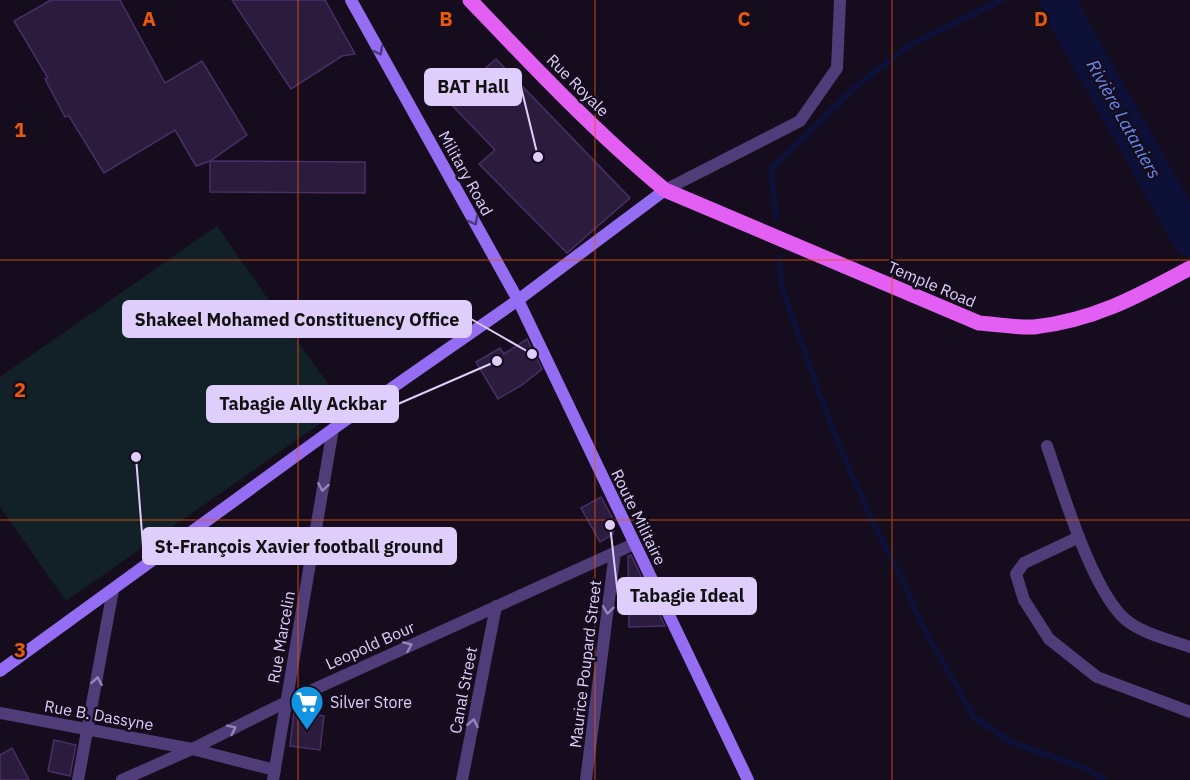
<svg xmlns="http://www.w3.org/2000/svg" width="1190" height="780" viewBox="0 0 1190 780" font-family="'IBM Plex Sans',sans-serif">
  <rect width="100%" height="100%" fill="#150d1d"/>
  <!-- green -->
  <path fill="#112127" d="M 217,226 L 344,407 L 66,601 L 0,507 L 0,377 Z"/>
  <g fill="none" stroke-linecap="round" stroke-linejoin="round">
    <!-- stream -->
    <g stroke="#0d1037" stroke-width="6">
      <path d="M 776,218 L 771,169 L 853,89 L 908,46 L 1002,0"/>
      <path d="M 779,258 L 782,288 L 832,428 L 869,514 L 902,579 L 923,627 L 974,717 L 1013,743 L 1085,768 L 1104,780"/>
    </g>
    <!-- river -->
    <path stroke="#0d1037" stroke-width="36" d="M 1058,0 L 1070,25 L 1190,238"/>
  </g>
  <!-- building -->
  <g fill="#2b1b3c" stroke="#492f67" stroke-width="1.5">
    <path d="M 51,0 L 120,0 L 165,83 L 202,61 L 247,135 L 210,161 L 196,166 L 175,130 L 104,173 L 69,116 L 65,117 L 45,79 L 48,78 L 14,21 Z"/>
    <path d="M 232,0 L 325,0 L 355,54 L 342,56 L 291,89 Z"/>
    <path d="M 496,59 L 630,198 L 567,253 L 479,164 L 495,150 L 448,101 Z"/>
    <path d="M 210,161 L 365,162 L 365,193 L 210,192 Z"/>
    <path d="M 527,339 L 542,369 L 522,385 L 498,399 L 476,362 L 500,348 L 504,354 Z"/>
    <path d="M 601,497 L 615,523 L 613,534 L 600,542 L 581,508 Z"/>
    <path d="M 631,555 L 665,626 L 629,627 L 628,556 Z"/>
    <path d="M 294,712 L 324,716 L 320,750 L 290,746 Z"/>
    <path d="M 54,740 L 76,745 L 70,776 L 48,771 Z"/>
    <path d="M 12,748 L 20,763 L 29,780 L 0,780 L 0,755 Z"/>
  </g>
  <g fill="none" stroke-linecap="round" stroke-linejoin="round">
    <!-- minor -->
    <g stroke="#4f3c78" stroke-width="12">
      <path d="M 665,190 L 800,121 L 837,68 L 840,0"/>
      <path d="M 1047,446 C 1062,489 1094,599 1130,623 C 1148,635 1170,640 1190,647"/>
      <path d="M 1079,537 L 1024,563 L 1016,574 L 1024,600 L 1049,639 L 1097,677 L 1190,712"/>
      <path d="M 0,713 L 192,749 L 275,770"/>
      <path d="M 78,780 L 113,590"/>
      <path d="M 122,780 L 192,749 L 286,702 L 634,544"/>
      <path d="M 273,780 L 333,429"/>
      <path d="M 462,780 L 496,606"/>
      <path d="M 586,780 L 615,552"/>
    </g>
    <!-- secondary -->
    <g stroke="#956df3" stroke-width="12">
      <path d="M 351,0 L 518,300 L 748,780"/>
      <path d="M 0,671 L 333,429 L 518,300 L 665,190"/>
    </g>
    <!-- primary -->
    <path stroke="#e35ef2" stroke-width="15" d="M 470,0 C 533,66 595,132 665,190 L 979,323 C 996,324 1017,328 1034,327 C 1095,320 1138,296 1190,268"/>
  </g>
  <!-- one-way arrows -->
  <defs><path id="oneway-chevron" d="M-2-3.5L2.5 0L-2 3.5" fill="none" stroke-width="1.6" stroke-linecap="round" stroke-linejoin="round" transform="scale(1.5)"/></defs>
  <g stroke="#4f387d">
    <use href="#oneway-chevron" transform="translate(379 51) rotate(61)"/>
    <use href="#oneway-chevron" transform="translate(474 221) rotate(61)"/>
  </g>
  <g stroke="#9785ba">
    <use href="#oneway-chevron" transform="translate(323 487) rotate(100)"/>
    <use href="#oneway-chevron" transform="translate(608 610) rotate(97)"/>
    <use href="#oneway-chevron" transform="translate(408 646) rotate(-24)"/>
    <use href="#oneway-chevron" transform="translate(97 681) rotate(-80)"/>
    <use href="#oneway-chevron" transform="translate(473 723) rotate(-79)"/>
    <use href="#oneway-chevron" transform="translate(232 729) rotate(-26)"/>
  </g>
  <!-- grid -->
  <path fill="none" stroke="#e8590c" stroke-width="1.5" stroke-opacity="0.55" d="M 298,0 L 298,780M 595,0 L 595,780M 892,0 L 892,780M 0,260 L 1190,260M 0,520 L 1190,520"/>
  <!-- icons -->
  <defs>
    <g id="supermarket-pin" transform="scale(1.725)"><path d="M0 17L-7.5 6A9.5 9.5 0 1 1 7.5 6Z" fill="#1394e2" stroke="#150d1d"/><path d="M-6-5.5h2.5l.6 2H6L4.5 2H-2.5L-4.4-4H-6ZM-1.5 3.2a1.3 1.3 0 1 0 .1 0ZM3 3.2a1.3 1.3 0 1 0 .1 0Z" fill="#fff"/></g>
  </defs>
  <g fill-rule="evenodd">
    <use href="#supermarket-pin" x="307" y="702"/>
  </g>
  <g text-anchor="middle" dominant-baseline="central" stroke-width="5" stroke-linejoin="round" paint-order="stroke">
    <!-- street labels -->
    <g font-size="16" fill="#dfcefb" stroke="#150d1d">
      <text transform="translate(578 85) rotate(45)">Rue Royale</text>
      <text transform="translate(466 173) rotate(61)">Military Road</text>
      <text transform="translate(932 284) rotate(23)">Temple Road</text>
      <text transform="translate(639 517) rotate(64)">Route Militaire</text>
      <text transform="translate(281 637) rotate(-80)">Rue Marcelin</text>
      <text transform="translate(370 645) rotate(-24)">Leopold Bour</text>
      <text transform="translate(585 664) rotate(-83)">Maurice Poupard Street</text>
      <text transform="translate(463 690) rotate(-79)">Canal Street</text>
      <text transform="translate(99 715) rotate(10)">Rue B. Dassyne</text>
    </g>
    <!-- poi labels -->
    <g font-size="16" fill="#dfcefb" stroke="#150d1d" text-anchor="start">
      <text x="330" y="702">Silver Store</text>
    </g>
    <!-- water labels -->
    <g font-size="18" font-style="italic" fill="#6589f2" stroke="#150d1d">
      <text transform="translate(1124 119) rotate(61)">Rivière Lataniers</text>
    </g>
  </g>
  <g font-size="20" text-anchor="middle" font-weight="bold" fill="#e8590c" stroke="#150d1d" stroke-width="5" stroke-linejoin="round" paint-order="stroke">
    <text x="149" y="26">A</text>
    <text x="446" y="26">B</text>
    <text x="744" y="26">C</text>
    <text x="1041" y="26">D</text>
    <text x="20" y="137">1</text>
    <text x="20" y="397">2</text>
    <text x="20" y="657">3</text>
  </g>
  <!-- callouts -->
  <path fill="none" stroke="#dfcefb" stroke-width="2" d="M538 157L521 87M532 354L471 319M497 361L398 404M136 457L143 546M610 525L618 596"/>
  <g fill="#dfcefb" stroke="#150d1d" stroke-width="2">
    <circle cx="538" cy="157" r="6"/>
    <circle cx="532" cy="354" r="6"/>
    <circle cx="497" cy="361" r="6"/>
    <circle cx="136" cy="457" r="6"/>
    <circle cx="610" cy="525" r="6"/>
  </g>
  <g fill="#dfcefb" stroke="#dfcefb" stroke-width="2">
    <rect x="425" y="69" width="96" height="36" rx="6"/>
    <rect x="123" y="301" width="348" height="36" rx="6"/>
    <rect x="207" y="386" width="191" height="36" rx="6"/>
    <rect x="143" y="528" width="313" height="36" rx="6"/>
    <rect x="618" y="578" width="138" height="36" rx="6"/>
  </g>
  <g font-size="18" text-anchor="middle" font-weight="bold" fill="#111">
    <text x="473" y="93">BAT Hall</text>
    <text x="297" y="326">Shakeel Mohamed Constituency Office</text>
    <text x="303" y="410">Tabagie Ally Ackbar</text>
    <text x="299" y="553">St-François Xavier football ground</text>
    <text x="687" y="602">Tabagie Ideal</text>
  </g>
</svg>
